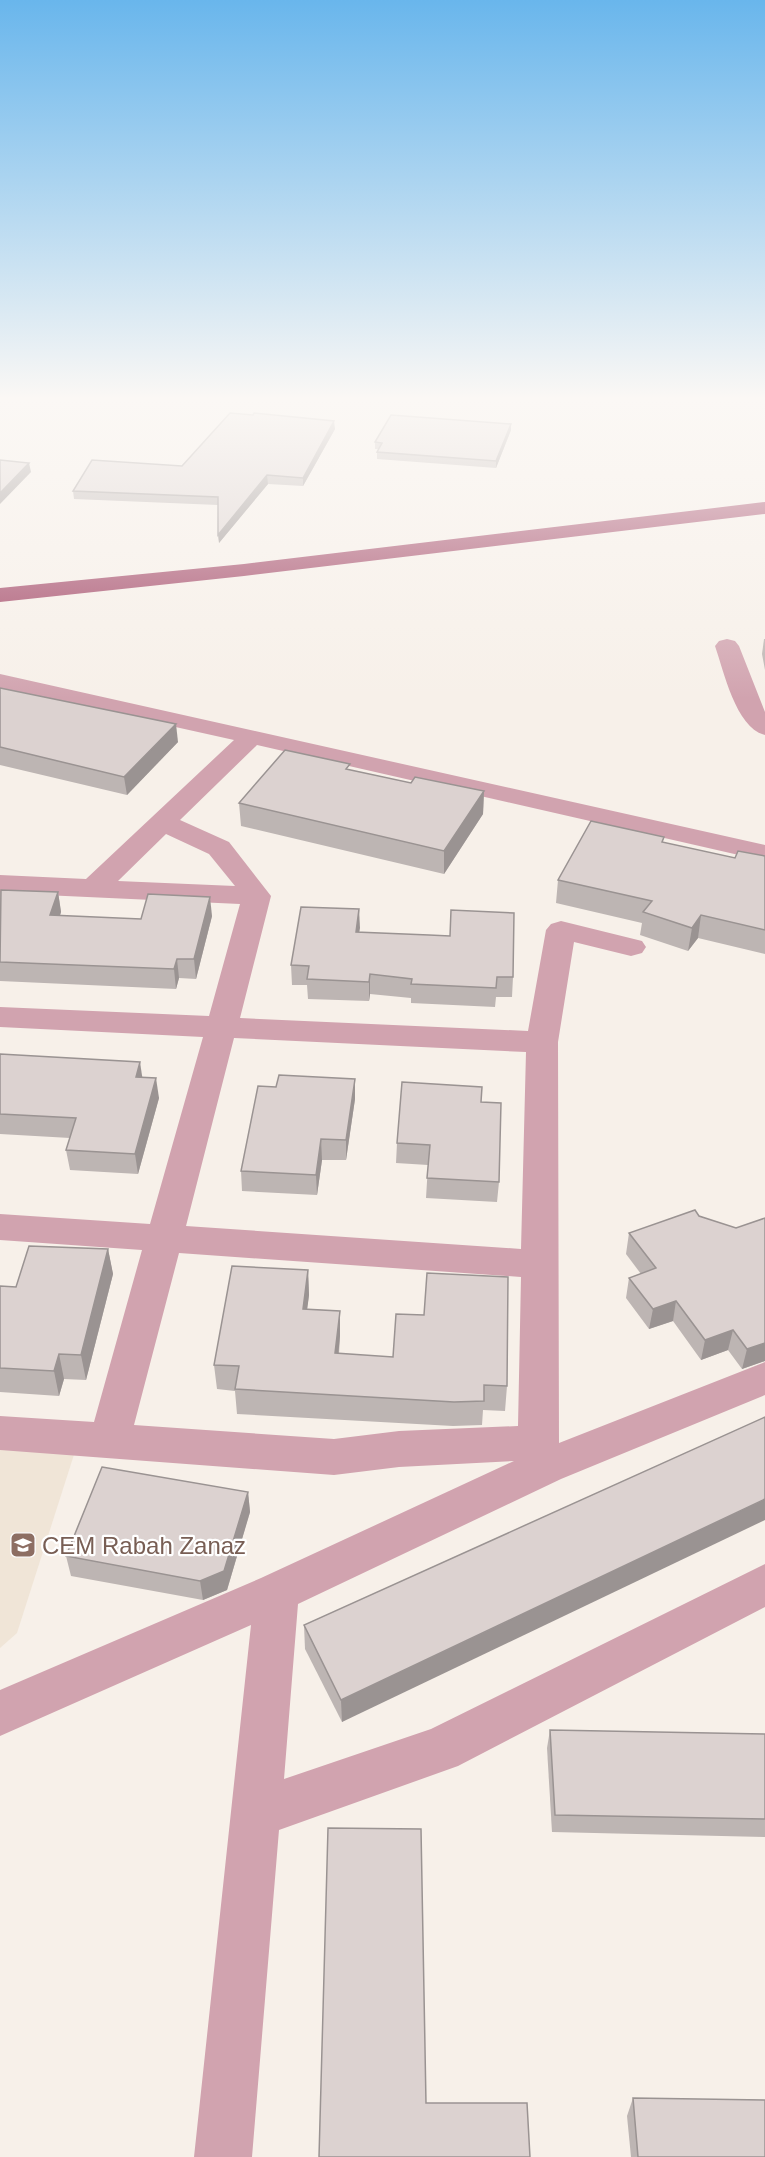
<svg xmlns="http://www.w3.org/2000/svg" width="765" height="2157" viewBox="0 0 765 2157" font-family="Arial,sans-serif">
  <rect width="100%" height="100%" fill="#f7f0e9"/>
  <!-- built -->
  <path fill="#f0e5d7" d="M 0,1433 L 79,1439 L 17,1633 L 0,1648 Z"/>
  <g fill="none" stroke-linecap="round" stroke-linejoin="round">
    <!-- minor -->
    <g fill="#d1a3af" fill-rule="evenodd">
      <path d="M 727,639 L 735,641 L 739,646 L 765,712 L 765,735 C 736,728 724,672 715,646 L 719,641 Z"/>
      <path d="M 0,674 L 765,845 L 765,861 L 257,745 L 180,820 L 229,842 L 271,896 L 240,1018 L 528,1031 L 546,930 L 551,924 L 561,921 L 642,941 L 646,947 L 642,953 L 631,956 L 574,942 L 558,1042 L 559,1443 L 765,1362 L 765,1395 L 561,1479 L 298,1604 L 284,1779 L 431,1729 L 765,1564 L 765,1607 L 458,1766 L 279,1830 L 252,2157 L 194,2157 L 251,1625 L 0,1736 L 0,1690 L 261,1578 L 514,1461 L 399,1467 L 334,1475 L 0,1450 L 0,1416 L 94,1422 L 142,1250 L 0,1240 L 0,1214 L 150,1224 L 203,1037 L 0,1027 L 0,1007 L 209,1016 L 240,904 L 0,893 L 0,875 L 86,879 L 234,740 L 0,688 ZM 166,834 L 209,854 L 235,886 L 118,881 ZM 234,1038 L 526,1052 L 521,1249 L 186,1226 ZM 179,1253 L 521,1277 L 518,1426 L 399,1431 L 334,1439 L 134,1425 Z"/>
    </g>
    <!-- highway -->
    <path fill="#a14464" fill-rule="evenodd" d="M 765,502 L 765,514 L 244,576 L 0,602 L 0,588 L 244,564 Z"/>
  </g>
  <!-- wall -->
  <g fill="#bdb5b3">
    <path d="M 335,429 L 303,486 L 268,484 L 219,543 L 218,505 L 74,499 L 73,491 L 182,466 Z"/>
    <path d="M 511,430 L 496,468 L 377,459 L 377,452 L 378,449 L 375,449 L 375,442 Z"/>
    <path d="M 764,639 L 765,639 L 765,670 L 762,654 Z"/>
    <path d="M 0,688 L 178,742 L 127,795 L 0,765 Z"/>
    <path d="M 350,770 L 411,783 L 484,791 L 483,814 L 444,874 L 241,826 L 239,803 Z"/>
    <path d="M 664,843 L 735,858 L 765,856 L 765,954 L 698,938 L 688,951 L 640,935 L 642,923 L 556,903 L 558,880 Z"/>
    <path d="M 0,892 L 58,892 L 61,912 L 60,916 L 141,919 L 212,916 L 196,979 L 179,978 L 176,989 L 0,981 Z"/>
    <path d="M 359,909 L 359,933 L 513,977 L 512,997 L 496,997 L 495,1007 L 411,1003 L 411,998 L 370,994 L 369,1001 L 308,999 L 307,985 L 292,985 L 291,965 Z"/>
    <path d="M 0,1054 L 143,1077 L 159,1098 L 138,1174 L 70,1170 L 66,1150 L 70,1138 L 0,1134 Z"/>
    <path d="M 355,1099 L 346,1160 L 322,1160 L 317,1195 L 242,1191 L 241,1171 Z"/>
    <path d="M 481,1102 L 499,1182 L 497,1202 L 426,1198 L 428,1165 L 396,1163 L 397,1143 Z"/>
    <path d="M 699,1216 L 736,1228 L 765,1218 L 765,1361 L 742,1369 L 728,1350 L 701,1360 L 673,1321 L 649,1329 L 626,1298 L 629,1278 L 641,1274 L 626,1254 L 629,1233 Z"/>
    <path d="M 108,1249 L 113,1274 L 86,1380 L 64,1379 L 59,1396 L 0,1392 L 0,1286 L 16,1287 Z"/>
    <path d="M 308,1270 L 309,1295 L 307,1309 L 340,1311 L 340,1336 L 339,1354 L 393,1357 L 507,1386 L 505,1411 L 483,1410 L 482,1425 L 453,1426 L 237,1414 L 235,1391 L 217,1389 L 214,1365 Z"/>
    <path d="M 765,1417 L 342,1722 L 305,1649 L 304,1625 Z"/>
    <path d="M 248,1492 L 250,1512 L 227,1590 L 203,1600 L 71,1576 L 66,1556 Z"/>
    <path d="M 550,1730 L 765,1734 L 765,1837 L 552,1832 L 547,1748 Z"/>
    <path d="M 633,2098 L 765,2157 L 631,2157 L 627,2116 Z"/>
  </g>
  <!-- shaded-wall -->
  <g fill="#9a9392">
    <path d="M 334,421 L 335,429 L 303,486 L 303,478 Z"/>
    <path d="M 511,424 L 511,430 L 496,468 L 496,461 Z"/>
    <path d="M 29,463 L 31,472 L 0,504 L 0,493 Z"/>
    <path d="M 267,475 L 268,484 L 219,543 L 218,535 Z"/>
    <path d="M 176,724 L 178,742 L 127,795 L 124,777 Z"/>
    <path d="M 484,791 L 483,814 L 444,874 L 444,851 Z"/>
    <path d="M 58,892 L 61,912 L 53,935 L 50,915 Z"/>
    <path d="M 210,897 L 212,916 L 196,979 L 194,959 Z"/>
    <path d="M 359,909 L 360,928 L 356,952 L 356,932 Z"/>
    <path d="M 701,915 L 698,938 L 688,951 L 692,928 Z"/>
    <path d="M 177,959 L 179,978 L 176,989 L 174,969 Z"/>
    <path d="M 370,974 L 370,994 L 369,1001 L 369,982 Z"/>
    <path d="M 140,1062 L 143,1082 L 136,1077 Z"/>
    <path d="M 156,1078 L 159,1098 L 138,1174 L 135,1154 Z"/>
    <path d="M 355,1079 L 355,1099 L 346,1160 L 346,1140 Z"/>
    <path d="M 321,1139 L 322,1160 L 317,1195 L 316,1175 Z"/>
    <path d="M 108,1249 L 113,1274 L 86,1380 L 81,1355 Z"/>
    <path d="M 308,1270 L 309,1295 L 304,1334 L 303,1309 Z"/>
    <path d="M 676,1301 L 673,1321 L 649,1329 L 653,1309 Z"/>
    <path d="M 340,1311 L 340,1336 L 336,1378 L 335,1353 Z"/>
    <path d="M 733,1330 L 728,1350 L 701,1360 L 705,1340 Z"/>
    <path d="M 765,1343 L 765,1361 L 742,1369 L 747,1349 Z"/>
    <path d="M 59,1354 L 64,1379 L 59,1396 L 54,1371 Z"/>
    <path d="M 248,1492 L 250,1512 L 227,1590 L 203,1600 L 200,1581 Z"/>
    <path d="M 765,1499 L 765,1520 L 342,1722 L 341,1700 Z"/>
  </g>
  <!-- building -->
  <g fill="#dcd2d0" stroke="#9a9392" stroke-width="1.5">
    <path d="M 230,413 L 253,415 L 254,413 L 334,421 L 303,478 L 267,475 L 218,535 L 218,497 L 73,491 L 92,460 L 182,466 Z"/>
    <path d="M 391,415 L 511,424 L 496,461 L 377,452 L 382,443 L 375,442 Z"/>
    <path d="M 0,460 L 29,463 L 0,493 Z"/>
    <path d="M 0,688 L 176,724 L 124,777 L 0,747 Z"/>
    <path d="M 285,750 L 350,764 L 346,769 L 411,783 L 415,777 L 484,791 L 444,851 L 239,803 Z"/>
    <path d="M 591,821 L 664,837 L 662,842 L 735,858 L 738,851 L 765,856 L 765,930 L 701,915 L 692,928 L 643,912 L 652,901 L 558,880 Z"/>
    <path d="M 1,890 L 58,892 L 50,915 L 141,919 L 148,894 L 210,897 L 194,959 L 177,959 L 174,969 L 0,962 Z"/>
    <path d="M 301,907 L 359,909 L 356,932 L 429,935 L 450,936 L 451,910 L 514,913 L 513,977 L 497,977 L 496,988 L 411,984 L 412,979 L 370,974 L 369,982 L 307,979 L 309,966 L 291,965 Z"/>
    <path d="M 0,1054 L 140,1062 L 136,1077 L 156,1078 L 135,1154 L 66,1150 L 76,1118 L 0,1114 Z"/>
    <path d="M 279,1075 L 355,1079 L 346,1140 L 321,1139 L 316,1175 L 241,1171 L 258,1086 L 276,1087 Z"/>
    <path d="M 402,1082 L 482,1087 L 481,1102 L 501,1103 L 499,1182 L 427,1178 L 430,1145 L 397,1143 Z"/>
    <path d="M 695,1210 L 699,1216 L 736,1228 L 765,1218 L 765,1343 L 747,1349 L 733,1330 L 705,1340 L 676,1301 L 653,1309 L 629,1278 L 656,1268 L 629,1233 Z"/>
    <path d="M 29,1246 L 108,1249 L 81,1355 L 59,1354 L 54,1371 L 0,1368 L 0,1286 L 16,1287 Z"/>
    <path d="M 232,1266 L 308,1270 L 303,1309 L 340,1311 L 335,1353 L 393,1357 L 396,1314 L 424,1315 L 427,1273 L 508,1277 L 507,1386 L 484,1385 L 484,1401 L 454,1402 L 235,1389 L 239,1366 L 214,1365 Z"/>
    <path d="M 765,1417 L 765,1499 L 341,1700 L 304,1625 Z"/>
    <path d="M 102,1467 L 248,1492 L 224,1571 L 200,1581 L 66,1556 Z"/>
    <path d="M 550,1730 L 765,1734 L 765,1819 L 555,1815 Z"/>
    <path d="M 328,1828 L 421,1829 L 426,2103 L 527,2103 L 530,2157 L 319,2157 Z"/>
    <path d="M 633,2098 L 765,2100 L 765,2157 L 638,2157 Z"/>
  </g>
  <!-- sky -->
  <linearGradient id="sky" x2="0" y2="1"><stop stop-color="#69b6ec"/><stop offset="0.57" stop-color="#fbf8f5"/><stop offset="1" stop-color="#fbf8f5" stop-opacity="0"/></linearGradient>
  <rect width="765" height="699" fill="url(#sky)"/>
  <!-- icons -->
  <defs>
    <g id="school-square" transform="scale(1.35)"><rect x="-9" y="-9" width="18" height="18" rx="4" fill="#8d6e63" stroke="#fff"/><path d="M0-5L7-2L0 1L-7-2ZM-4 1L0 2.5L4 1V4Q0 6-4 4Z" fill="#fff"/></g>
  </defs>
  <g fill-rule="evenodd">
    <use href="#school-square" x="23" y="1545"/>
  </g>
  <g text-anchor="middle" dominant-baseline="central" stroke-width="4.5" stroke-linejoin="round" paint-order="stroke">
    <!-- near-education labels -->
    <g font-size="24" fill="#785e54" stroke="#fff" text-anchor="start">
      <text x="42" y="1545">CEM Rabah Zanaz</text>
    </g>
  </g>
</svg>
